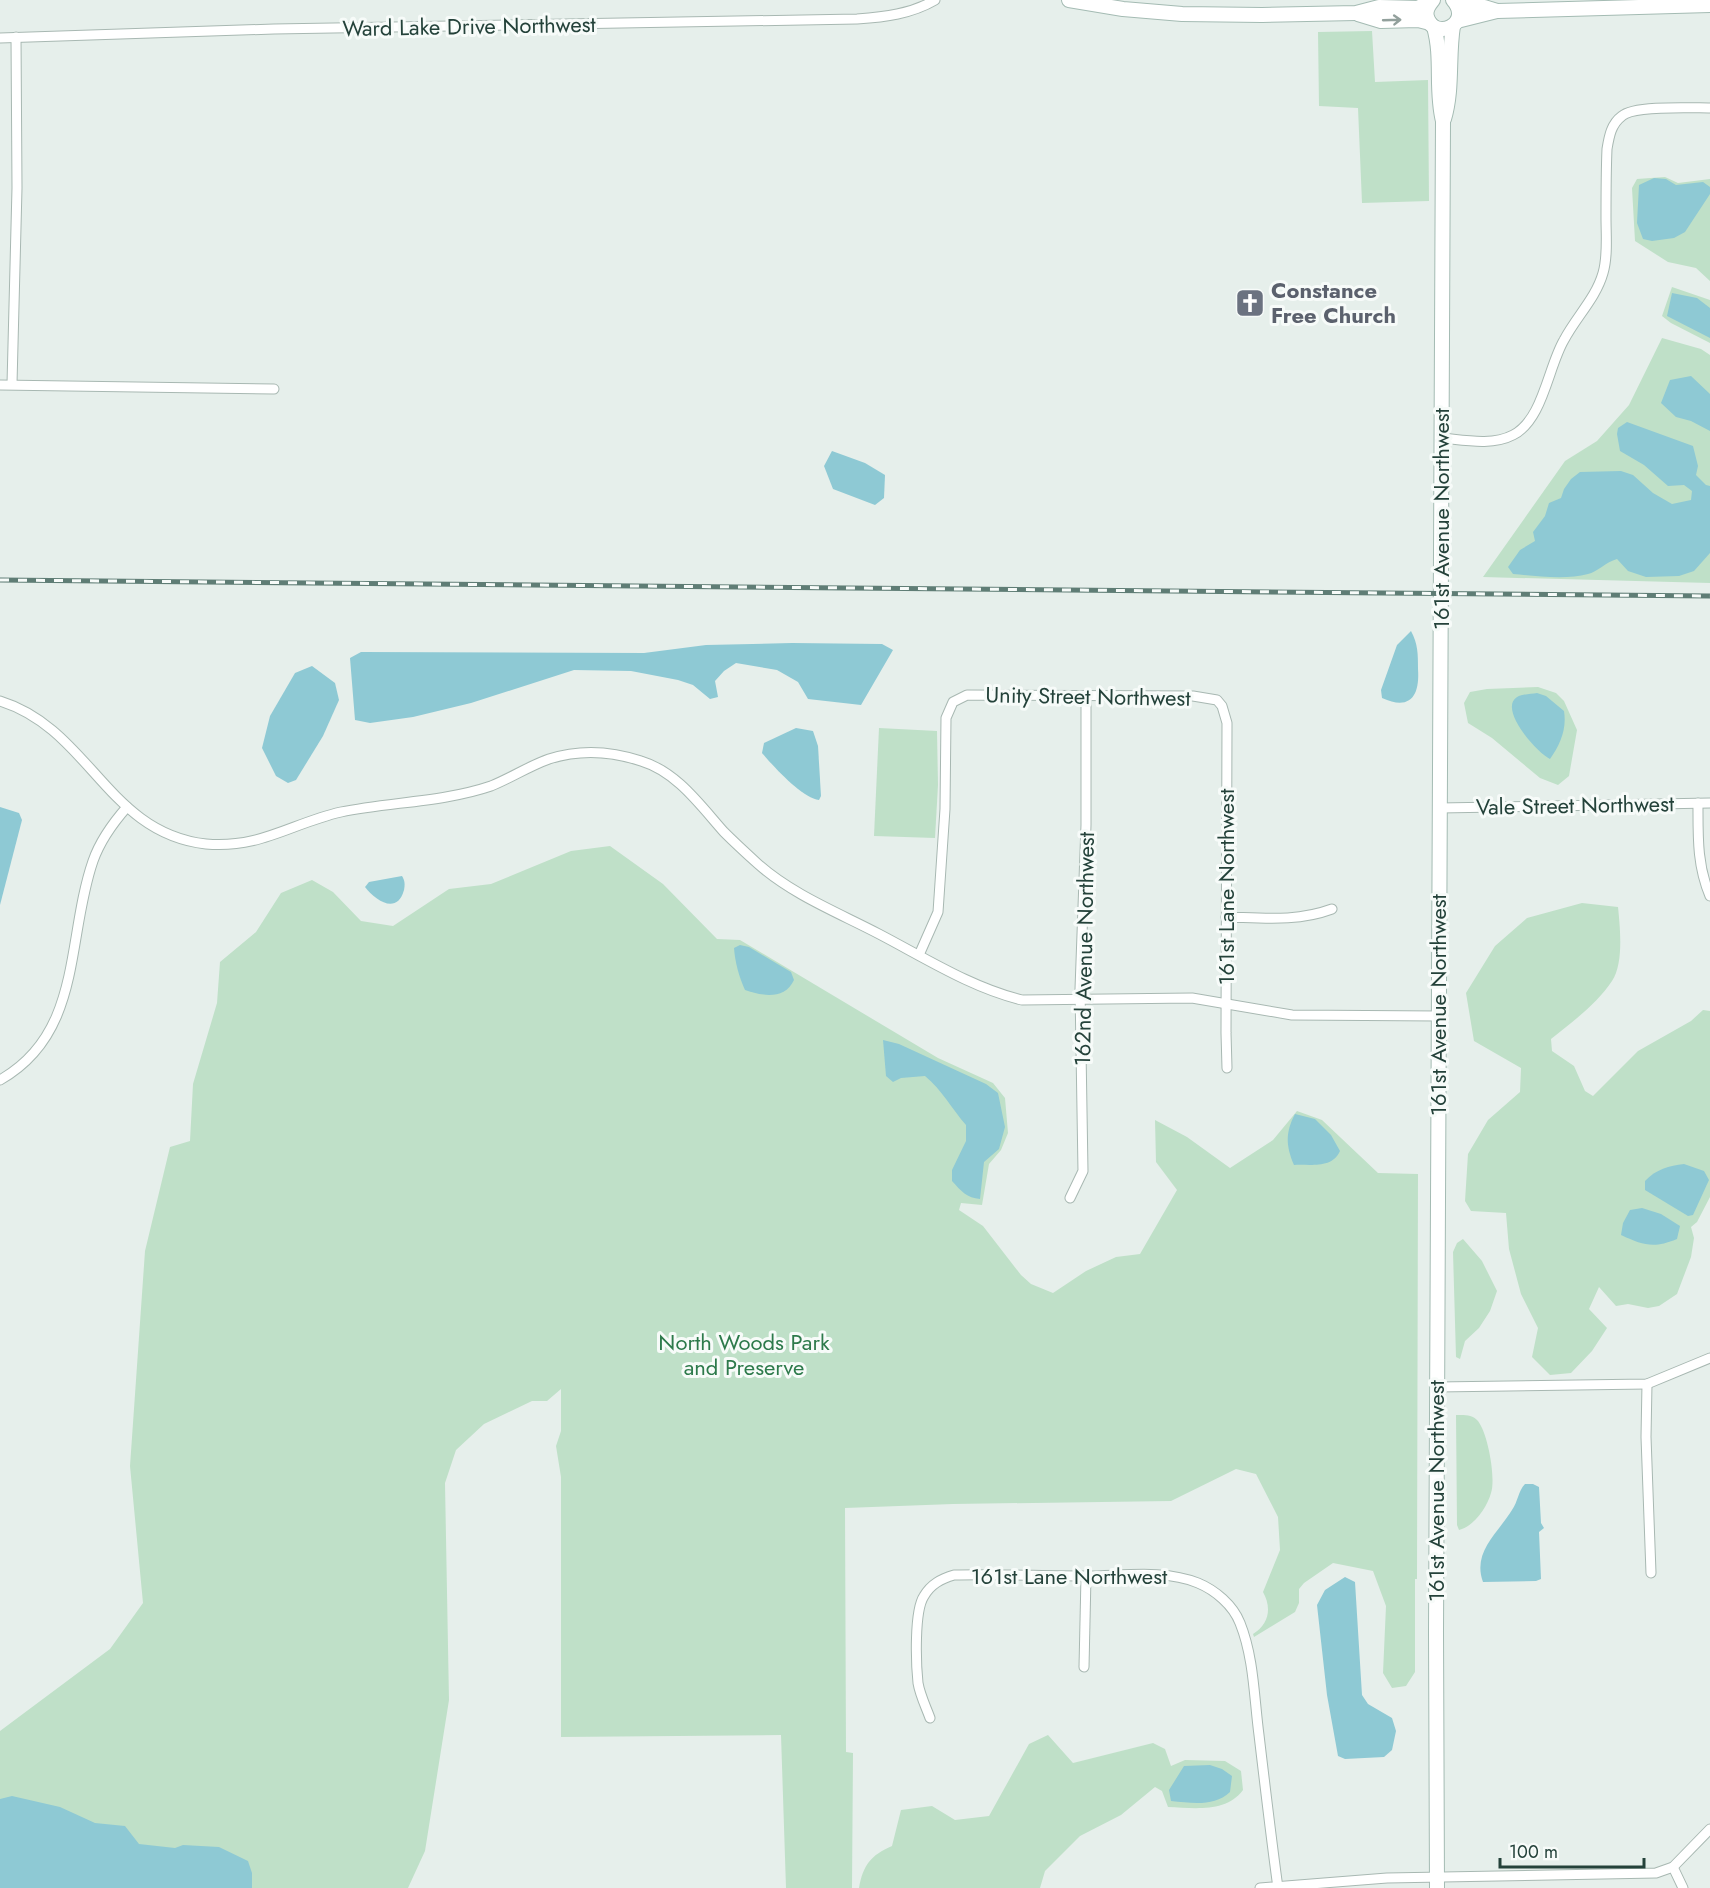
<svg xmlns="http://www.w3.org/2000/svg" width="1710" height="1888" viewBox="0 0 1710 1888" font-family="Jost,sans-serif">
  <rect width="100%" height="100%" fill="#e6efeb"/>
  <!-- green -->
  <g fill="#bfe0c8">
    <path d="M 1372,31 L 1375,82 L 1428,80 L 1429,201 L 1362,203 L 1358,108 L 1319,106 L 1318,32 Z"/>
    <path d="M 1665,177 L 1678,183 L 1710,179 L 1710,281 L 1696,268 L 1668,262 L 1635,241 L 1632,188 L 1637,179 Z"/>
    <path d="M 1672,287 L 1710,300 L 1710,343 L 1671,323 L 1662,316 Z"/>
    <path d="M 1662,338 L 1701,349 L 1710,355 L 1710,583 L 1483,577 L 1565,461 L 1597,441 L 1629,405 Z"/>
    <path d="M 1538,687 L 1556,693 L 1564,701 L 1577,730 L 1569,776 L 1558,785 L 1540,778 L 1492,738 L 1468,723 L 1464,703 L 1470,692 L 1487,689 Z"/>
    <path d="M 879,728 L 937,731 L 938,785 L 935,838 L 874,836 Z"/>
    <path d="M 610,846 L 663,884 L 717,939 L 740,940 L 938,1058 L 993,1083 L 1005,1098 L 1008,1133 L 1001,1150 L 989,1164 L 982,1205 L 961,1203 L 959,1210 L 983,1226 L 1021,1275 L 1031,1284 L 1053,1293 L 1086,1271 L 1116,1257 L 1140,1254 L 1177,1190 L 1156,1162 L 1155,1120 L 1187,1137 L 1230,1168 L 1273,1140 L 1297,1111 L 1322,1120 L 1378,1173 L 1418,1174 L 1417,1579 L 1415,1579 L 1415,1672 L 1406,1686 L 1392,1688 L 1383,1673 L 1386,1606 L 1373,1571 L 1333,1563 L 1304,1583 L 1299,1589 L 1299,1603 L 1295,1612 L 1254,1637 L 1253,1634 C 1269,1624 1272,1608 1263,1592 L 1280,1550 L 1278,1517 L 1256,1474 L 1236,1469 L 1171,1501 L 953,1504 L 845,1508 L 846,1752 L 853,1753 L 852,1888 L 786,1888 L 781,1735 L 561,1737 L 561,1477 L 556,1446 L 561,1431 L 561,1389 L 547,1401 L 532,1401 L 484,1424 L 456,1450 L 445,1483 L 449,1700 L 425,1851 L 408,1888 L 0,1888 L 0,1731 L 110,1649 L 143,1603 L 130,1466 L 145,1251 L 170,1147 L 190,1141 L 193,1084 L 217,1003 L 220,962 L 256,932 L 281,893 L 312,880 L 333,892 L 361,921 L 393,926 L 449,889 L 491,884 L 571,851 Z"/>
    <path d="M 1582,903 L 1618,907 C 1620,927 1624,963 1612,981 C 1597,1004 1572,1022 1551,1039 L 1552,1051 L 1574,1066 L 1585,1091 L 1593,1096 L 1638,1051 L 1691,1021 L 1703,1010 L 1710,1011 L 1710,1197 L 1697,1222 L 1691,1227 L 1694,1238 L 1691,1257 L 1677,1294 L 1659,1306 L 1648,1308 L 1628,1304 L 1616,1306 L 1599,1287 L 1589,1309 L 1607,1328 L 1592,1351 L 1571,1373 L 1550,1375 L 1532,1357 L 1538,1328 L 1521,1294 L 1509,1249 L 1506,1213 L 1471,1211 L 1465,1201 L 1468,1154 L 1488,1120 L 1520,1092 L 1521,1068 L 1474,1041 L 1466,993 L 1495,946 L 1527,918 Z"/>
    <path d="M 1463,1239 L 1482,1261 L 1497,1291 L 1490,1311 L 1479,1328 L 1465,1341 L 1460,1359 L 1456,1357 L 1453,1252 L 1457,1243 Z"/>
    <path d="M 1456,1415 C 1464,1415 1472,1414 1478,1421 C 1488,1434 1496,1478 1491,1493 C 1487,1508 1473,1527 1459,1530 L 1457,1525 Z"/>
    <path d="M 1048,1735 L 1073,1763 L 1153,1743 L 1165,1749 L 1171,1766 L 1185,1760 L 1225,1761 L 1241,1771 L 1243,1790 C 1226,1813 1194,1808 1168,1807 L 1162,1791 L 1155,1787 L 1121,1815 L 1080,1836 L 1045,1871 L 1040,1888 L 859,1888 C 863,1865 871,1855 892,1846 L 901,1810 L 932,1806 L 955,1820 L 989,1816 L 1029,1744 Z"/>
  </g>
  <!-- water -->
  <g fill="#8ec9d4">
    <path d="M 1654,178 L 1666,179 L 1676,185 L 1703,182 L 1710,187 L 1710,194 L 1685,232 L 1674,238 L 1652,241 L 1643,239 L 1637,223 L 1639,185 Z"/>
    <path d="M 1672,293 L 1697,298 L 1710,308 L 1710,338 L 1667,316 Z"/>
    <path d="M 1691,376 L 1710,394 L 1710,431 L 1691,421 L 1676,417 L 1661,403 L 1670,380 Z"/>
    <path d="M 1627,422 L 1693,446 L 1698,466 L 1696,475 L 1706,485 L 1710,486 L 1710,553 L 1694,571 L 1679,576 L 1646,577 L 1628,571 L 1617,559 C 1606,562 1597,572 1588,574 C 1566,580 1536,576 1513,574 L 1508,567 L 1520,550 L 1535,541 L 1533,532 L 1545,516 L 1549,503 L 1561,498 L 1564,489 L 1571,479 L 1580,472 L 1621,471 L 1633,475 L 1653,493 L 1672,504 L 1691,500 L 1692,491 L 1684,485 L 1668,486 L 1644,465 L 1620,451 L 1617,434 L 1618,428 Z"/>
    <path d="M 832,451 L 865,463 L 885,475 L 884,498 L 875,505 L 833,489 L 824,466 Z"/>
    <path d="M 1411,631 C 1418,644 1418,654 1418,669 C 1420,696 1410,711 1382,698 L 1381,690 L 1397,645 Z"/>
    <path d="M 792,643 L 882,644 L 893,650 L 861,705 L 808,699 L 798,682 L 777,670 L 736,663 L 724,671 L 715,681 L 718,697 L 710,699 L 693,685 L 678,680 L 631,671 L 574,670 L 471,703 L 413,717 L 370,723 L 355,720 L 350,658 L 361,652 L 644,653 L 706,645 Z"/>
    <path d="M 312,666 L 335,683 L 339,700 L 323,736 L 296,780 L 288,783 L 276,776 L 262,748 L 270,716 L 295,673 Z"/>
    <path d="M 1537,693 L 1546,696 L 1564,711 C 1567,729 1560,745 1550,759 C 1537,753 1498,709 1517,697 C 1522,694 1531,694 1537,693 Z"/>
    <path d="M 796,728 L 813,731 L 818,746 L 821,796 L 819,800 C 802,798 773,766 762,753 L 764,743 Z"/>
    <path d="M 0,807 L 19,813 L 22,820 L 0,905 Z"/>
    <path d="M 402,876 C 405,881 405,884 404,890 C 397,915 376,901 365,887 L 369,882 Z"/>
    <path d="M 740,945 L 749,947 L 791,972 L 794,980 C 785,1000 762,996 745,990 C 739,977 735,962 734,948 Z"/>
    <path d="M 883,1040 L 899,1044 L 986,1084 L 998,1093 L 1005,1127 L 999,1149 L 984,1162 L 980,1199 C 967,1198 961,1191 952,1181 L 952,1170 L 966,1141 L 966,1125 C 952,1109 942,1090 925,1076 L 901,1078 L 893,1082 L 886,1076 Z"/>
    <path d="M 1295,1114 L 1315,1119 L 1331,1135 L 1340,1151 C 1332,1169 1311,1164 1294,1165 C 1286,1146 1285,1133 1295,1114 Z"/>
    <path d="M 1684,1164 L 1704,1171 L 1709,1180 L 1693,1215 L 1688,1216 L 1645,1190 L 1645,1181 C 1656,1169 1669,1166 1684,1164 Z"/>
    <path d="M 1642,1208 L 1661,1214 L 1680,1226 L 1677,1239 C 1653,1249 1643,1245 1621,1235 L 1623,1223 L 1630,1210 Z"/>
    <path d="M 1525,1484 L 1533,1484 L 1539,1487 L 1541,1523 L 1544,1528 L 1539,1532 L 1541,1579 L 1536,1581 L 1483,1582 C 1472,1552 1498,1533 1512,1510 C 1518,1502 1518,1491 1525,1484 Z"/>
    <path d="M 1345,1577 L 1355,1582 L 1362,1695 L 1368,1704 L 1392,1718 L 1396,1731 L 1392,1750 L 1384,1757 L 1345,1759 L 1338,1756 L 1327,1695 L 1317,1605 L 1325,1590 Z"/>
    <path d="M 1210,1765 L 1222,1769 L 1232,1776 L 1230,1792 C 1214,1807 1192,1803 1171,1801 L 1169,1790 L 1184,1766 Z"/>
    <path d="M 12,1796 L 60,1807 L 95,1823 L 125,1826 L 139,1844 L 175,1848 L 183,1845 L 219,1847 L 248,1861 L 252,1873 L 252,1888 L 0,1888 L 0,1799 Z"/>
  </g>
  <g fill="none" stroke-linecap="round" stroke-linejoin="round">
    <!-- street casing -->
    <g stroke="#a8b8b2" stroke-width="11">
      <g id="street">
        <path d="M 0,38 L 274,29 L 857,19 C 885,17 911,14 935,0"/>
        <path d="M 12,384 L 17,188 L 16,37"/>
        <path d="M 0,385 L 274,389"/>
        <path d="M 1441,438 C 1464,440 1492,446 1513,435 C 1543,420 1548,367 1564,340 C 1576,317 1596,298 1603,273 C 1608,256 1606,236 1606,218 C 1606,195 1606,172 1607,149 C 1609,137 1611,124 1622,116 C 1634,105 1692,108 1710,108"/>
        <path d="M 0,701 C 90,729 107,833 206,844 C 260,849 292,823 341,812 C 390,802 444,802 491,786 C 511,778 529,766 549,759 C 580,749 611,751 641,761 C 677,772 700,805 724,832 C 735,843 747,854 758,864 C 793,895 839,913 879,934 C 925,958 972,988 1022,1000 L 1192,998 L 1292,1015 L 1438,1016"/>
        <path d="M 1698,803 C 1698,837 1697,865 1710,896"/>
        <path d="M 1440,808 L 1710,803"/>
        <path d="M 1226,917 C 1263,918 1297,922 1332,909"/>
        <path d="M 919,955 L 938,912 L 945,809 L 946,718 L 953,702 L 967,695 L 1193,696 L 1217,700 L 1222,706 L 1227,723 L 1226,1033 L 1227,1068"/>
        <path d="M 0,1080 C 83,1033 66,939 93,861 C 100,841 112,824 127,807"/>
        <path d="M 1070,1198 L 1083,1171 L 1080,989 L 1086,825 L 1086,697"/>
        <path d="M 1647,1384 L 1646,1437 L 1651,1573"/>
        <path d="M 1437,1387 L 1647,1384 L 1710,1358"/>
        <path d="M 1084,1667 L 1086,1576"/>
        <path d="M 930,1718 C 926,1707 920,1695 918,1683 C 916,1664 914,1611 924,1596 C 931,1584 941,1579 954,1575 C 998,1574 1042,1576 1086,1576 C 1122,1576 1164,1569 1198,1583 C 1215,1590 1233,1605 1240,1623 C 1254,1658 1254,1697 1259,1735 C 1265,1786 1271,1837 1278,1888"/>
        <path d="M 1673,1867 L 1683,1888"/>
        <path d="M 1260,1888 L 1387,1878 L 1656,1873 L 1673,1867 L 1710,1829"/>
      </g>
    </g>
    <!-- secondary casing -->
    <g stroke="#a4bbb3" stroke-width="16">
      <g id="secondary">
        <path d="M 1069,0 L 1123,9 L 1182,14 L 1262,15 L 1356,13 L 1379,7 L 1418,8 L 1431,1"/>
        <path d="M 1433,0 C 1429,5 1425,10 1427,17 C 1434,42 1474,24 1453,0"/>
        <path d="M 1457,5 L 1484,7 L 1497,11"/>
        <path d="M 1358,14 L 1381,21 L 1418,20 L 1430,23"/>
        <path d="M 1457,21 L 1497,11 L 1710,5"/>
        <path d="M 1434,27 C 1443,58 1435,90 1443,121 L 1436,1632 L 1437,1888"/>
        <path d="M 1444,119 C 1453,89 1448,57 1453,26"/>
      </g>
    </g>
    <!-- street -->
    <use href="#street" stroke="#fff" stroke-width="9"/>
    <!-- secondary -->
    <use href="#secondary" stroke="#fff" stroke-width="14"/>
    <!-- rail casing -->
    <g stroke="#5f7d75" stroke-width="5">
      <path id="rail" d="M 0,580 L 1710,596"/>
    </g>
    <!-- rail -->
    <use href="#rail" stroke="#f7fbf9" stroke-width="3" stroke-dasharray="9" stroke-linecap="butt"/>
  </g>
  <!-- one-way arrows -->
  <defs><path id="oneway-shaft" d="M-6 0H5M1.5-3L5.5 0L1.5 3" fill="none" stroke-width="1.6" stroke-linecap="round" stroke-linejoin="round" transform="scale(1.5)"/></defs>
  <use stroke="#92a09c" href="#oneway-shaft" transform="translate(1392 20) rotate(-2)"/>
  <!-- icons -->
  <defs>
    <g id="church-square" transform="scale(1.5)"><rect x="-9" y="-9" width="18" height="18" rx="4" fill="#6b7280" stroke="#f7fbf9"/><path d="M-1.2-6h2.4v3.5h3.3v2.4h-3.3V6h-2.4V-.1h-3.3v-2.4h3.3Z" fill="#fff"/></g>
  </defs>
  <g fill-rule="evenodd">
    <use href="#church-square" x="1250" y="303"/>
  </g>
  <g text-anchor="middle" dominant-baseline="central" stroke-width="6" stroke-linejoin="round" paint-order="stroke">
    <!-- street labels -->
    <g font-size="22" fill="#24423a" stroke="#f7fbf9">
      <text transform="translate(469 26) rotate(-1)">Ward Lake Drive Northwest</text>
      <text transform="translate(1441 519) rotate(-90)">161st Avenue Northwest</text>
      <text transform="translate(1088 696) rotate(1)">Unity Street Northwest</text>
      <text transform="translate(1575 805) rotate(-1)">Vale Street Northwest</text>
      <text transform="translate(1226 887) rotate(-90)">161st Lane Northwest</text>
      <text transform="translate(1084 949) rotate(-89)">162nd Avenue Northwest</text>
      <text transform="translate(1438 1005) rotate(-90)">161st Avenue Northwest</text>
      <text transform="translate(1436 1491) rotate(-90)">161st Avenue Northwest</text>
      <text x="1069" y="1576">161st Lane Northwest</text>
    </g>
    <!-- worship labels -->
    <g font-size="22" font-weight="bold" fill="#5b616d" stroke="#f7fbf9" text-anchor="start">
      <text x="1271" y="290">Constance<tspan x="1271" dy="25">Free Church</tspan></text>
    </g>
    <!-- park labels -->
    <g font-size="22" fill="#2d7a4b" stroke="#f7fbf9">
      <text x="744" y="1342">North Woods Park<tspan x="744" dy="25">and Preserve</tspan></text>
    </g>
  </g>
  <!-- scale -->
  <path d="M1500 1858v9h144v-9" fill="none" stroke="#24423a" stroke-width="3"/>
  <text x="1509" y="1858" font-size="18" fill="#24423a" stroke="#f7fbf9" stroke-width="4.5" paint-order="stroke">100 m</text>
</svg>
